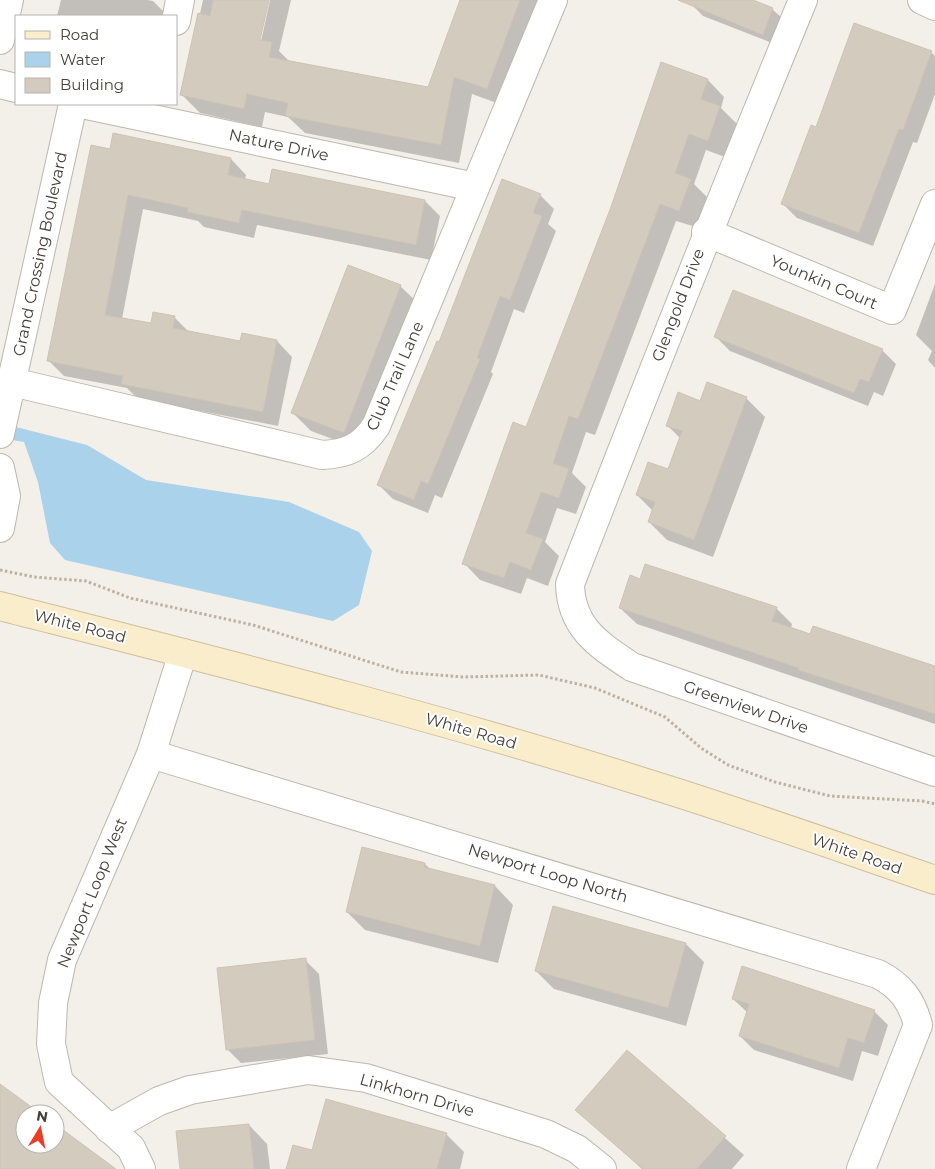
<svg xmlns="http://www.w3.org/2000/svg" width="935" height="1169" viewBox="0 0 935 1169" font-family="Montserrat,sans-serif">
  <rect width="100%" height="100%" fill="#f3efe9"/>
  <!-- water -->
  <path fill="#aad2eb" d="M 0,423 L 87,445 L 146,480 L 289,502 L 359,532 L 372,551 L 359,605 L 333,621 L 65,560 L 50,543 L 38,482 L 24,442 L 0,438 Z"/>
  <!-- shadow -->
  <g fill="#0003">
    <path d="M 61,0 L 147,0 L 153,1 L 167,15 L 57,16 Z"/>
    <path d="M 203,0 L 267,0 L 257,46 L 260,46 L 270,0 L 291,0 L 279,51 L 290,62 L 429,89 L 462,0 L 545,0 L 505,106 L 472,94 L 459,163 L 305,133 L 288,117 L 265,112 L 262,127 L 200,113 L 182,95 Z"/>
    <path d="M 696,0 L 749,0 L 772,9 L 782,18 L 772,43 L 703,16 L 694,7 Z"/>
    <path d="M 931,52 L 935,56 L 935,94 L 917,143 L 913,142 L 873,246 L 797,218 L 783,204 L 817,128 Z"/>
    <path d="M 708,80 L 724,97 L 721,108 L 737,124 L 725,157 L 706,150 L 694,184 L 707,197 L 696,227 L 676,221 L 595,435 L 586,432 L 572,473 L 586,487 L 576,514 L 557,508 L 545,542 L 559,556 L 548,586 L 527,578 L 521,594 L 480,580 L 464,563 L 527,429 Z"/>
    <path d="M 111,151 L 231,159 L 246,175 L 245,180 L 270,186 L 273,170 L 425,201 L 440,216 L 431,260 L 257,225 L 254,238 L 204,227 L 198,221 L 143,209 L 122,319 L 152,324 L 174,317 L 190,333 L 241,343 L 277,341 L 292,357 L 278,426 L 138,399 L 127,388 L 64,376 L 49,361 Z"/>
    <path d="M 540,195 L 554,209 L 548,224 L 556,231 L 524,313 L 514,309 L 491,372 L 493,374 L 442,498 L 435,495 L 428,513 L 393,499 L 379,485 L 440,344 Z"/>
    <path d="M 935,284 L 935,368 L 928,360 L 932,351 L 916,335 Z"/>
    <path d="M 400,286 L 419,304 L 362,450 L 311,431 L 293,413 Z"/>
    <path d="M 716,337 L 882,350 L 896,364 L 883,396 L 874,392 L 868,406 L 730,351 Z"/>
    <path d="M 708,384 L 747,399 L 765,417 L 713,557 L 667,540 L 649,522 L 653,511 L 637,495 L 669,471 L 681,439 L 667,425 L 701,402 Z"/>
    <path d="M 641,580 L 776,608 L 792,624 L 791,629 L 935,667 L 935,724 L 637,624 L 620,608 Z"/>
    <path d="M 425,864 L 431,870 L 495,886 L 513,905 L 498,963 L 365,930 L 347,912 Z"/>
    <path d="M 686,944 L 704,962 L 686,1026 L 554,989 L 536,971 Z"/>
    <path d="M 305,960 L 319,974 L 328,1054 L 241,1063 L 227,1049 Z"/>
    <path d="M 733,999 L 874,1011 L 888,1025 L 878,1056 L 862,1051 L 853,1081 L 754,1050 L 740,1036 L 748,1013 Z"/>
    <path d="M 627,1051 L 744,1155 L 732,1169 L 642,1169 L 576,1109 Z"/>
    <path d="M 249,1125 L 267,1144 L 270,1169 L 181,1169 Z"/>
    <path d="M 446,1134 L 464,1152 L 460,1169 L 287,1169 L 312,1151 Z"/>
  </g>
  <!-- building -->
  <g fill="#d4cbbf" stroke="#cec2b3">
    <path d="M 213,0 L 269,0 L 260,40 L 272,42 L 269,57 L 428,87 L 460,0 L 520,0 L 487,89 L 454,77 L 441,145 L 285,116 L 288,103 L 247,94 L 244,109 L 180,95 L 198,13 L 210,16 Z"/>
    <path d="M 678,0 L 753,0 L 773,8 L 763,35 Z"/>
    <path d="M 854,23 L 932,51 L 903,130 L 899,129 L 859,233 L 781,204 L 811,125 L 816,127 Z"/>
    <path d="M 661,62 L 708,79 L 701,99 L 720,106 L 708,141 L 689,134 L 675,173 L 691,179 L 679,211 L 660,204 L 578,419 L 569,416 L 553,463 L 569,469 L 559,498 L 541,492 L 526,533 L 543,539 L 531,570 L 510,562 L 504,578 L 462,564 L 513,422 L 526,427 L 611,207 Z"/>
    <path d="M 113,133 L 231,158 L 228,175 L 269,184 L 272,169 L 425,200 L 416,245 L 242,210 L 239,223 L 187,212 L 188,208 L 128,195 L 105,315 L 151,323 L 153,312 L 175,316 L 173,328 L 240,341 L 242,333 L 277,340 L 263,412 L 121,384 L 123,376 L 47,361 L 91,145 L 110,149 Z"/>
    <path d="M 502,179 L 541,194 L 533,213 L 542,216 L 510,300 L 500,296 L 477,358 L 480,359 L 428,484 L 421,481 L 414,500 L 377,485 L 437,341 L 439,342 Z"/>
    <path d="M 348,265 L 401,285 L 344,433 L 291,413 Z"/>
    <path d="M 733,290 L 883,349 L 869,382 L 860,379 L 854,393 L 714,337 Z"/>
    <path d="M 707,382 L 747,397 L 694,540 L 648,522 L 655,502 L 636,495 L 648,462 L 668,469 L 682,431 L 666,426 L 678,392 L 700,401 Z"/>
    <path d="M 645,564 L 777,607 L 772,621 L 810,634 L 813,626 L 935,666 L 935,714 L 798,670 L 799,668 L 619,608 L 630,575 L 640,579 Z"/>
    <path d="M 362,847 L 425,863 L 424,867 L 495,885 L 480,946 L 346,912 Z"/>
    <path d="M 553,906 L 686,943 L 668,1008 L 535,971 Z"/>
    <path d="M 306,958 L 315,1040 L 226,1050 L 217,968 Z"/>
    <path d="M 742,966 L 875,1010 L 864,1043 L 848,1038 L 839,1068 L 739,1036 L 749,1004 L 732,999 Z"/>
    <path d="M 627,1050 L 726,1136 L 697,1169 L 643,1169 L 575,1110 Z"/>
    <path d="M 0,1084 L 41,1114 L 25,1114 L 25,1144 L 55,1144 L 55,1124 L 116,1169 L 0,1169 Z"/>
    <path d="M 326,1099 L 447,1133 L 437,1169 L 286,1169 L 293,1145 L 312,1150 Z"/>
    <path d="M 249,1124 L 254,1169 L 180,1169 L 176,1131 Z"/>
  </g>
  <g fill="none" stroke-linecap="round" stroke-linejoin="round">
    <!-- street casing -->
    <g stroke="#beb7ac" stroke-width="30">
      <g id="street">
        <path d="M 803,0 C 723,194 646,388 570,584 C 571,628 599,645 632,667 L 935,772"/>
        <path d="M 922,0 L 935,6"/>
        <path d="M 176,21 L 180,0"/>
        <path d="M 0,40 L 9,0"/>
        <path d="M 0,84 L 16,88"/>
        <path d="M 82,104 L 475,187"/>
        <path d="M 706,232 L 892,310 L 935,204"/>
        <path d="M 12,382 L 322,455 C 347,454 362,447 376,426 L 553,0"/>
        <path d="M 0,434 L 73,104"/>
        <path d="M 0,468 L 6,496 L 0,528"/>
        <path d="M 151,754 L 878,974 C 901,986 912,1001 918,1025 L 861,1169"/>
        <path d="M 109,1129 L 159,1101 L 190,1090 L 308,1070 L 366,1078 L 546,1134 L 577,1149 L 602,1169"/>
        <path d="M 141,1169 L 131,1148 L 59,1082 L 51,1044 L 53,1003 L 62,960 L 151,754 L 183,653"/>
      </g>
    </g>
    <!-- secondary casing -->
    <g stroke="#cfc09b" stroke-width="30">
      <path id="secondary" d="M 0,606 C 215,661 431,715 643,782 C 741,812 838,847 935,880"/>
    </g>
    <!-- path -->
    <path stroke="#beb29e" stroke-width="3" stroke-dasharray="2.5 2.5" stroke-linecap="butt" d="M 0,570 L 34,577 L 86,581 L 130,598 L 253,625 L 401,672 L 463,677 L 539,675 L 595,688 L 665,717 L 701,748 L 728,765 L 775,782 L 830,796 L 922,801 L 935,804"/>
    <!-- street -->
    <use href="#street" stroke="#fff" stroke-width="28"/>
    <!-- secondary -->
    <use href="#secondary" stroke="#faedcb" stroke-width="28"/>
  </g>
  <g text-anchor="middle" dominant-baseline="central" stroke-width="4" stroke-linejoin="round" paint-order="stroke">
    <!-- street labels -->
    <g font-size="16" fill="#464038" stroke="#fff">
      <text transform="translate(279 145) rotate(12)">Nature Drive</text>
      <text transform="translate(40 254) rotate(-78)">Grand Crossing Boulevard</text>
      <text transform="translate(824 282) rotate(23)">Younkin Court</text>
      <text transform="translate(678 305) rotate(-69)">Glengold Drive</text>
      <text transform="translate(395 376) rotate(-66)">Club Trail Lane</text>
      <text transform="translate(80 626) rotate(14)">White Road</text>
      <text transform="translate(746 707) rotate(19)">Greenview Drive</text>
      <text transform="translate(471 731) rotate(16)">White Road</text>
      <text transform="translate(857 854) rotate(19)">White Road</text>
      <text transform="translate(548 873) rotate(17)">Newport Loop North</text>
      <text transform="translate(92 893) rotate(-68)">Newport Loop West</text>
      <text transform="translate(417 1095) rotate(16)">Linkhorn Drive</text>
    </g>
  </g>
  <!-- legend -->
  <rect x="15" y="15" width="162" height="90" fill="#ffffff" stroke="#b5b3af"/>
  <rect x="25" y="31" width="25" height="8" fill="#faedcb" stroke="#b5b3af"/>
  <text x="60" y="40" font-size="15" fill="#464038">Road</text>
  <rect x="25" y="52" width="25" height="15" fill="#aad2eb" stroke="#b5b3af"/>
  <text x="60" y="65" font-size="15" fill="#464038">Water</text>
  <rect x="25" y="78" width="25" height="15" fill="#d4cbbf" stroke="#b5b3af"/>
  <text x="60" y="90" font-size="15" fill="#464038">Building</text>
  <!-- north arrow -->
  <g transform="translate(40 1129) rotate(10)"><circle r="24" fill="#ffffff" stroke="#b5b3af"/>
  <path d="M0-4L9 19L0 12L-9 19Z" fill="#e93f29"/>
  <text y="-8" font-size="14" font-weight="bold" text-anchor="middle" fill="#464038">N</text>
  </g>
</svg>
